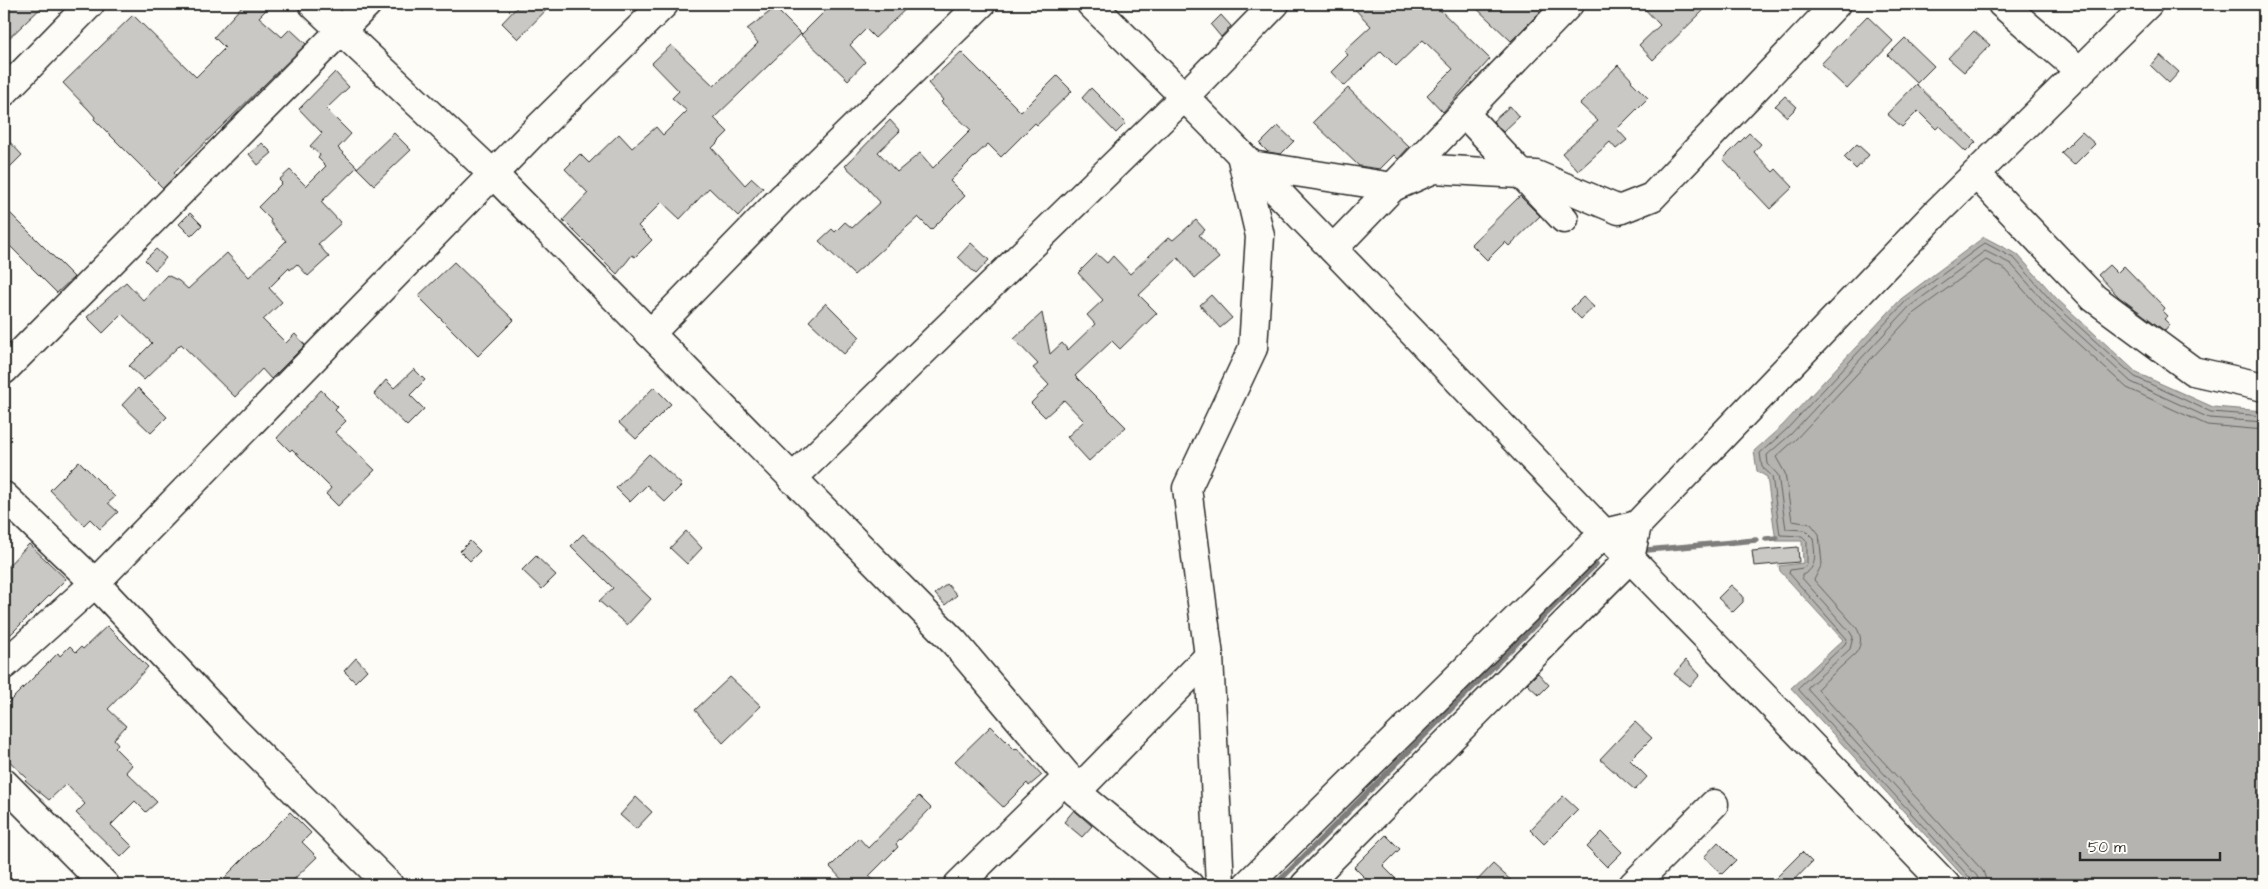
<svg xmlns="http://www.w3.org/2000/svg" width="2268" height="889" viewBox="0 0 2268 889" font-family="'Architects Daughter',sans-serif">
  <rect width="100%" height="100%" fill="#fdfcf7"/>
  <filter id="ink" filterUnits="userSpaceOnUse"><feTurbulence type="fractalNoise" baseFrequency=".02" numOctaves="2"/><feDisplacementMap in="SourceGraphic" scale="10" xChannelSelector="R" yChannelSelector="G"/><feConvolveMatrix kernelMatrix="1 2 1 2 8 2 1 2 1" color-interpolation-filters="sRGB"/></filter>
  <g filter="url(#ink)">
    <!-- water -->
    <path fill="#b5b4b1" stroke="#7e7d7b" d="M 1984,237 L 2018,255 L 2057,299 L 2137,373 L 2213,407 L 2264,411 L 2264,885 L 1971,885 L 1791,688 L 1843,640 L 1780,571 L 1779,566 L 1803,563 L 1802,541 L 1776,541 L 1767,477 L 1757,471 L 1754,451 L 1782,426 L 1901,299 Z"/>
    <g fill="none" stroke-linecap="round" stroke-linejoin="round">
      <!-- shore -->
      <g stroke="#626261" stroke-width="1">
        <path d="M 1974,885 L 1972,880 L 1799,690 L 1799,687 L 1845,644 L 1847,639 L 1789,573 L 1790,570 L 1803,568 L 1807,565 L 1807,541 L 1802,536 L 1780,535 L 1772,476 L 1762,467 L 1760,453 L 1786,430 L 1905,302 L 1985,243 L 2015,259 L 2053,303 L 2135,377 L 2211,412 L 2264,416"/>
        <path d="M 1980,885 L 1977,876 L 1808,690 L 1808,687 L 1850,649 L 1853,637 L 1850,632 L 1802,578 L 1802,575 C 1818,569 1815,553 1813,538 L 1805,530 L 1786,529 L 1778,475 L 1768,464 L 1767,455 L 1791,434 L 1909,307 L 1985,251 L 2011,264 L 2049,307 L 2131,382 L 2209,418 L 2264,422"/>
        <path d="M 1988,885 L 1983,871 L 1818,690 L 1819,687 L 1856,653 C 1862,644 1862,636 1856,627 L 1814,580 L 1822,564 L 1819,534 L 1811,524 L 1792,521 L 1785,473 L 1776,457 L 1796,439 L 1914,313 L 1986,260 L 2006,270 L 2043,312 L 2127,388 L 2207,425 L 2264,430"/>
      </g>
      <!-- stream -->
      <g stroke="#7e7d7b" stroke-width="5.5">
        <path d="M 1766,539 L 1776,538"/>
        <path d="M 1647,550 L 1756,540"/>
        <path d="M 1275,885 L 1596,564"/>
      </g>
    </g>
    <!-- building -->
    <g fill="#c9c8c4" stroke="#2b2b2b">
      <path d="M 4,4 L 45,4 L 4,43 Z"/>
      <path d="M 244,4 L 272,4 L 259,17 L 282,37 L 290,29 L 306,44 L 174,173 L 176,175 L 163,188 L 94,119 L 95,117 L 89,110 L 63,83 L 133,15 L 196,77 L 225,48 L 214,37 Z"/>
      <path d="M 520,4 L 552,4 L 518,39 L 502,23 Z"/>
      <path d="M 832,4 L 911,4 L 875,38 L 866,29 L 850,45 L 865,62 L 848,80 L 801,35 Z"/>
      <path d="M 1350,4 L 1434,4 L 1490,59 L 1443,112 L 1427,95 L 1453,69 L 1423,40 L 1396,66 L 1381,51 L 1344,86 L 1331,72 L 1348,55 L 1344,51 L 1371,26 Z"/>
      <path d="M 1472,4 L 1548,4 L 1511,41 Z"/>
      <path d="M 1640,4 L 1710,4 L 1653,60 L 1639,45 L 1660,25 Z"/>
      <path d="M 775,8 L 801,34 L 714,118 L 728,132 L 712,148 L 745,185 L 752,178 L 763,188 L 738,216 L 709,188 L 680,219 L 662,202 L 638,226 L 652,240 L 635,257 L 632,255 L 617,274 L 563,220 L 588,193 L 565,169 L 580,154 L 589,163 L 619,134 L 632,148 L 656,127 L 663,135 L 687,111 L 672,98 L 679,91 L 652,63 L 671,45 L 714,86 L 758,43 L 747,29 Z"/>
      <path d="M 1221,15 L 1231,26 L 1221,37 L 1211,25 Z"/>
      <path d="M 1867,16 L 1893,41 L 1847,89 L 1821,64 Z"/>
      <path d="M 1974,31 L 1990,45 L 1964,72 L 1948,58 Z"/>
      <path d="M 1905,38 L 1934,66 L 1917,83 L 1888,55 Z"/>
      <path d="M 961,52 L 1021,112 L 1057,76 L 1072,91 L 1037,125 L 1035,123 L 1001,157 L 988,144 L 977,154 L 950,181 L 965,196 L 931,230 L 918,217 L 854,275 L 819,241 L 832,229 L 835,232 L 845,222 L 852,228 L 880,202 L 868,189 L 869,188 L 845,166 L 890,120 L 900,131 L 878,152 L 897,172 L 920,153 L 933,168 L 971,130 L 941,102 L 943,100 L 928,83 Z"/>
      <path d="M 2160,55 L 2179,72 L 2169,83 L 2151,66 Z"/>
      <path d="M 1618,65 L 1632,80 L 1631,81 L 1648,98 L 1617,129 L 1627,140 L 1616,149 L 1610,142 L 1578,171 L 1562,153 L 1598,121 L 1580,104 Z"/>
      <path d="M 335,72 L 349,87 L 326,109 L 351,134 L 338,148 L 357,167 L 321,202 L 341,223 L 318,244 L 329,257 L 308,276 L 297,264 L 290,270 L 289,268 L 269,288 L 282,302 L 263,320 L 286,343 L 295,334 L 305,345 L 271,379 L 262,369 L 235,397 L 181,344 L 144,380 L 129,366 L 152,343 L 122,314 L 103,333 L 87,317 L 126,282 L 143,300 L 167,275 L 179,281 L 188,289 L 227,253 L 249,277 L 274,253 L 286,241 L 270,222 L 271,220 L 258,207 L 282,183 L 279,180 L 290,170 L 306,186 L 326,166 L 318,158 L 320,155 L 310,146 L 322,133 L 299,109 Z"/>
      <path d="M 1916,84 L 1976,142 L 1966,152 L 1939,126 L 1936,129 L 1918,111 L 1902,127 L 1887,114 Z"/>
      <path d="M 1091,88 L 1126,123 L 1116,133 L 1082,98 Z"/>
      <path d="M 1348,88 L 1409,147 L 1398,159 L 1394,155 L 1380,169 L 1359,166 L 1313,122 Z"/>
      <path d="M 1785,96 L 1797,107 L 1787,117 L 1775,106 Z"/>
      <path d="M 1510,106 L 1519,117 L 1503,132 L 1493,121 Z"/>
      <path d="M 1278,126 L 1294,141 L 1281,154 L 1268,152 L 1260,144 Z"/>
      <path d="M 2082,132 L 2095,144 L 2074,165 L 2061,153 Z"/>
      <path d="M 394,133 L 411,150 L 374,185 L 357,168 Z"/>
      <path d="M 1749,133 L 1761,144 L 1754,152 L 1773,172 L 1776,169 L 1793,187 L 1770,209 L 1723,159 Z"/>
      <path d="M 4,136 L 22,155 L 4,173 Z"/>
      <path d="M 262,143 L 272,153 L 258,165 L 249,154 Z"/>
      <path d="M 1857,144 L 1869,155 L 1856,169 L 1844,157 Z"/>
      <path d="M 1520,196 L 1540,216 L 1509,246 L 1505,242 L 1487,260 L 1471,244 Z"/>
      <path d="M 4,207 L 74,277 L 57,293 L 4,240 Z"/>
      <path d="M 190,213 L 202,225 L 191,236 L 179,224 Z"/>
      <path d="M 1196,220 L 1205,230 L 1199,235 L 1219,258 L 1195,278 L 1178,258 L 1139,295 L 1157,313 L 1120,349 L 1112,341 L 1075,376 L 1126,427 L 1089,461 L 1067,437 L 1084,421 L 1064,400 L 1045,417 L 1031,403 L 1049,385 L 1033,368 L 1038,364 L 1014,339 L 1042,313 L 1050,354 L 1062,343 L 1068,350 L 1095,324 L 1087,315 L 1103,300 L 1078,273 L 1097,254 L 1107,263 L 1113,256 L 1130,274 L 1169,237 L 1173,240 Z"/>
      <path d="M 971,243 L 989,260 L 976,274 L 958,257 Z"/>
      <path d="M 156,249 L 166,258 L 155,270 L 145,260 Z"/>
      <path d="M 454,262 L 514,320 L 478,356 L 418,296 Z"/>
      <path d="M 2109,265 L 2117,273 L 2124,266 L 2165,308 L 2163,311 L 2168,316 L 2164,319 L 2170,325 L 2165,331 L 2119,297 L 2098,275 Z"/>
      <path d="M 1211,295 L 1232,318 L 1220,328 L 1200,305 Z"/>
      <path d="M 1583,297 L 1594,307 L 1581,319 L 1571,309 Z"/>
      <path d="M 826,303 L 860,337 L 844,354 L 809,321 Z"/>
      <path d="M 414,369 L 425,380 L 410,395 L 424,409 L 407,426 L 374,394 L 386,380 L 394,388 Z"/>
      <path d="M 654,387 L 671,404 L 636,439 L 619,423 Z"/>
      <path d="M 138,388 L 167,417 L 151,433 L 122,405 Z"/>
      <path d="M 321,390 L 338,407 L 335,410 L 346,421 L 335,432 L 375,470 L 338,506 L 326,494 L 331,488 L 292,449 L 290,451 L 277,438 Z"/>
      <path d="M 649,454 L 682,485 L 665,502 L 647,485 L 630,502 L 616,488 Z"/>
      <path d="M 79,461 L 115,497 L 108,503 L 118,512 L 100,529 L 90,519 L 84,525 L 50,490 Z"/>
      <path d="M 686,531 L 702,548 L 687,564 L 670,548 Z"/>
      <path d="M 583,534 L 651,599 L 627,625 L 599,601 L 613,588 L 571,546 Z"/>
      <path d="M 470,541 L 480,551 L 470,561 L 460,551 Z"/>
      <path d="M 29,544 L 66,579 L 4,641 L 4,570 Z"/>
      <path d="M 1798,547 L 1799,562 L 1754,566 L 1752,551 Z"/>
      <path d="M 536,556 L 556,575 L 542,589 L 522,570 Z"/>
      <path d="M 947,584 L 957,595 L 945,605 L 935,594 Z"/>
      <path d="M 1731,585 L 1743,596 L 1743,602 L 1733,612 L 1718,598 Z"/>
      <path d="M 107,626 L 148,667 L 108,709 L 126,726 L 114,739 L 118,744 L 115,748 L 132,765 L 126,772 L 157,802 L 146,812 L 135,801 L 111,825 L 132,846 L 121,857 L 76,813 L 85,804 L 66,784 L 49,800 L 25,780 L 27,778 L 4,756 L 4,707 L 58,653 L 60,656 L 70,646 L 76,652 L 81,647 L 83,649 Z"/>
      <path d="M 356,658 L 367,670 L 355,682 L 344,671 Z"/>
      <path d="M 1686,660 L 1700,675 L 1690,686 L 1674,674 Z"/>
      <path d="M 1538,673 L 1549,685 L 1539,695 L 1527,684 Z"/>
      <path d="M 730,677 L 761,706 L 723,743 L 695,710 Z"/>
      <path d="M 1635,722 L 1652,738 L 1630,760 L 1647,777 L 1635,790 L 1600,759 Z"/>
      <path d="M 991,726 L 1015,750 L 1017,748 L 1042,775 L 1029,786 L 1027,783 L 1003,807 L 955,761 Z"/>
      <path d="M 919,796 L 931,808 L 896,844 L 898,847 L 869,876 L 879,885 L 847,885 L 830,867 L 859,838 L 868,848 Z"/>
      <path d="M 1563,796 L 1578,810 L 1544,844 L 1530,830 Z"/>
      <path d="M 636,797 L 652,812 L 636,829 L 620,815 Z"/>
      <path d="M 1074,810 L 1092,826 L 1082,837 L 1064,822 Z"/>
      <path d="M 290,812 L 311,833 L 302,842 L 317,857 L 288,885 L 217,885 Z"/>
      <path d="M 1602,832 L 1622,852 L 1607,867 L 1587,847 Z"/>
      <path d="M 1386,835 L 1400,849 L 1383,866 L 1402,885 L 1372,885 L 1354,867 Z"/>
      <path d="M 1718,842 L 1736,860 L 1722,874 L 1704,857 Z"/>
      <path d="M 1802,852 L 1812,862 L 1790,885 L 1769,885 Z"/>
      <path d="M 1493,864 L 1516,885 L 1473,885 Z"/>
    </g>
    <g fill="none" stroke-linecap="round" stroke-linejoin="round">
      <!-- minor casing -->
      <g stroke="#2b2b2b" stroke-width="31">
        <g id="minor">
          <path d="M 313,4 L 493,174 L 954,642 L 1068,777 L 1076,792 L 1189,885"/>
          <path d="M 1091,4 C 1266,176 1434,355 1604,533 L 1630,558 L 1946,885"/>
          <path d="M 2002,4 L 2081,72"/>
          <path d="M 4,92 L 90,4"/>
          <path d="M 1464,113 L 1564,219"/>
          <path d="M 1251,165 L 1393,187 L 1434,169 L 1536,175 L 1619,210 L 1652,197 L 1836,4"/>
          <path d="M 1976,174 L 2094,298 L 2193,371 L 2264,387"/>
          <path d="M 1333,249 L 1569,4"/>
          <path d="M 650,334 L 783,197 L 981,4"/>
          <path d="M 4,370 L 367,4"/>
          <path d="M 792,479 L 1185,96 L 1275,4"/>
          <path d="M 4,496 L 95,583 L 232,728 L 389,885"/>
          <path d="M 1637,525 L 1936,213 L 2148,4"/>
          <path d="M 4,665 L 95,583 L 530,136 L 664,4"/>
          <path d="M 4,783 L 105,885"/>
          <path d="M 1076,792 L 1209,656"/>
          <path d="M 958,885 L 1068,777"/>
          <path d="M 1220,885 L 1209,656 L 1187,488 L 1253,348 L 1260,236 L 1241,155"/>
          <path d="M 1247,885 L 1604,533 L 1637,525 L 1630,558 L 1305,885"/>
          <path d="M 1633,885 L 1714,804"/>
        </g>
      </g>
      <!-- minor -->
      <use href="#minor" stroke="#fdfcf7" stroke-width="28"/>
    </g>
  </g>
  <!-- margin -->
  <rect width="2268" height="889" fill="none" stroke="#fdfcf7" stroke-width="20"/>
  <rect x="10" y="10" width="2248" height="869" fill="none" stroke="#2b2b2b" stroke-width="2" filter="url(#ink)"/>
  <!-- scale -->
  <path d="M2080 852v8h140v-8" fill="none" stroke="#2b2b2b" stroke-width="2.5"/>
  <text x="2088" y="852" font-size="15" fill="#2b2b2b" stroke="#fdfcf7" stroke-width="4" paint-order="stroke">50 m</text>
</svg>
